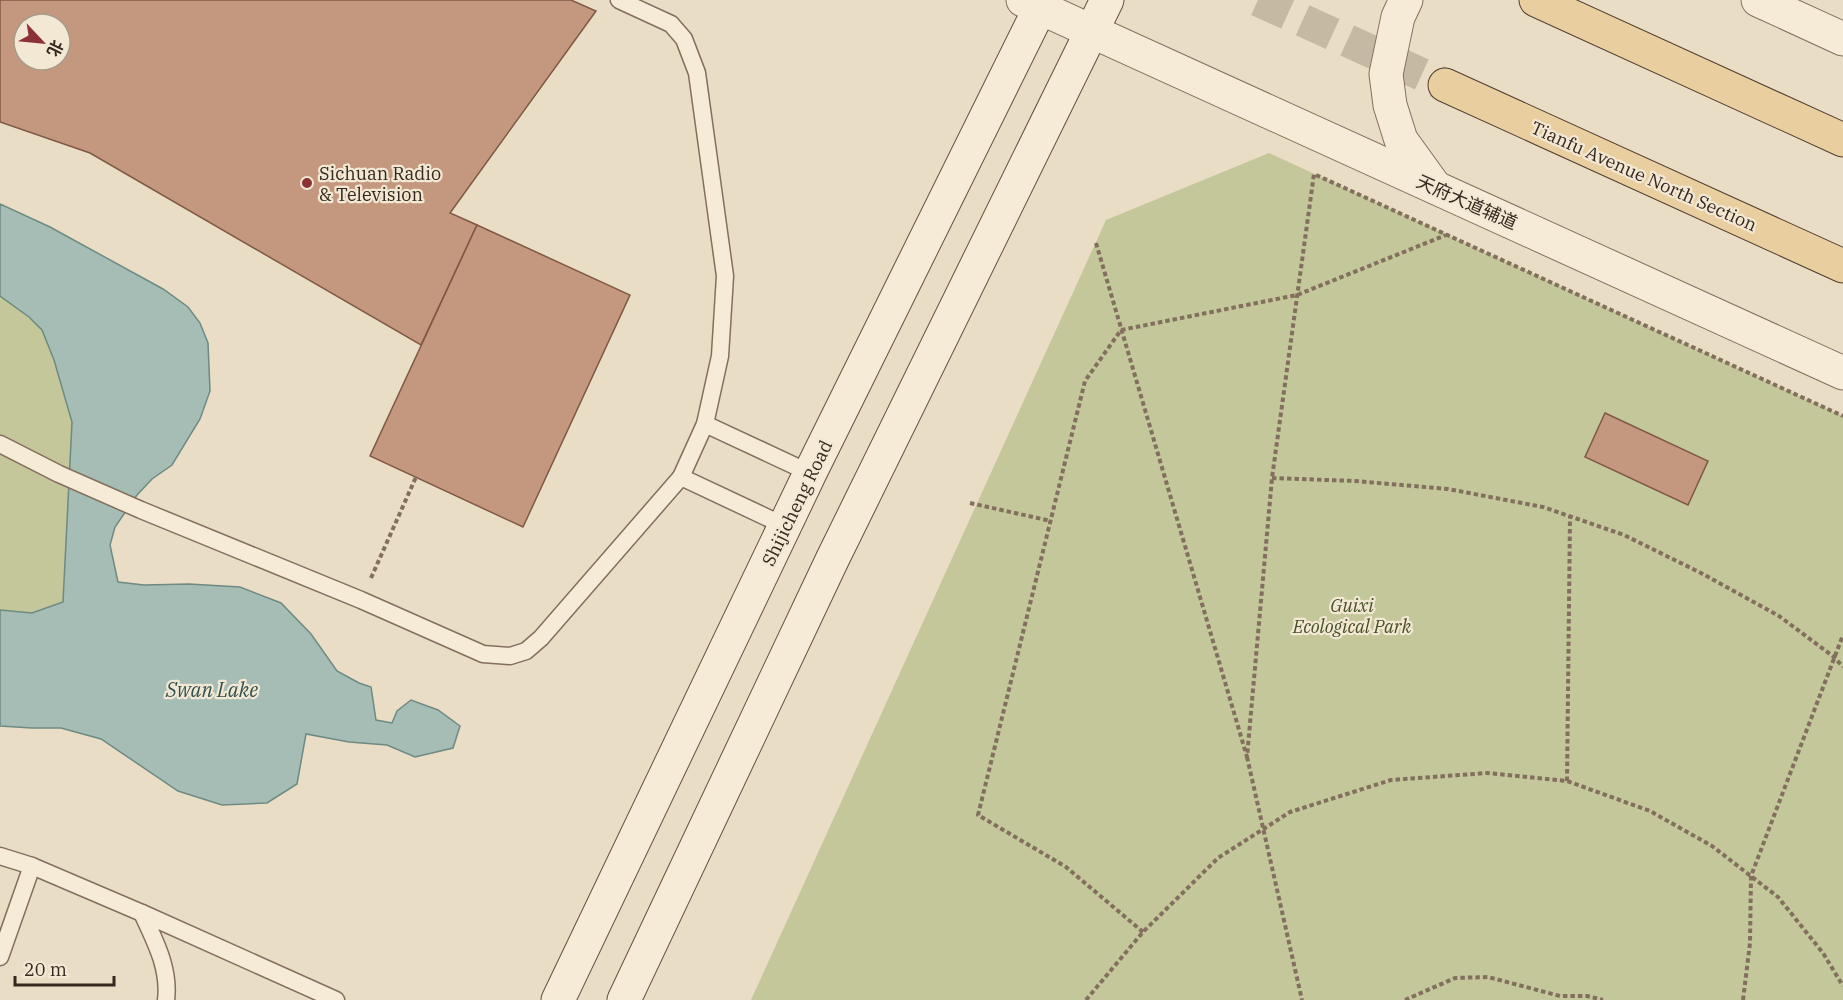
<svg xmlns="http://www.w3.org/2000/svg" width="1843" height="1000" viewBox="0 0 1843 1000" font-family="'IBM Plex Serif','Noto Sans SC',serif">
  <rect width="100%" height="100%" fill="#eaddc5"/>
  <!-- green -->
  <g fill="#c3c79a">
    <path d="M 1269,153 L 1843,416 L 1843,1000 L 751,1000 L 1106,220 Z"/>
    <path d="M 0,296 L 29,317 L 42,330 L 54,360 L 72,422 L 63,603 L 32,613 L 0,610 Z"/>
  </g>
  <!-- water -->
  <path fill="#a6bdb5" stroke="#6e8a82" stroke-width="1.5" d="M 0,204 L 50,227 L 163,289 L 188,307 L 200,323 L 208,343 L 210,391 L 200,419 L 172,465 L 152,479 L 137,495 L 115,527 L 110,545 L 118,582 L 144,585 L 189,584 L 240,587 L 281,603 L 311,634 L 337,671 L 359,683 L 371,687 L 376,720 L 392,723 L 397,711 L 411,700 L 438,710 L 460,726 L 453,748 L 415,757 L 387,745 L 349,742 L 306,734 L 297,784 L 267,803 L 222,805 L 178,791 L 101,739 L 61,728 L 32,728 L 0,726 L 0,610 L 32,613 L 63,602 L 72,422 L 54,360 L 42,330 L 29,317 L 0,296 Z"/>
  <!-- building -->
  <g fill="#c4987e" stroke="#7f5945" stroke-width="1.5" fill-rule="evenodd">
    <path d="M 0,0 L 571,0 L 596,11 L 450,213 L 477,225 L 421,345 L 90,153 L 0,122 ZM 24,24 L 60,24 L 60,60 L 24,60 Z"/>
    <path d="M 477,225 L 630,295 L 523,527 L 370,456 Z"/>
    <path d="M 1605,413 L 1708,461 L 1688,505 L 1585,457 Z"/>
  </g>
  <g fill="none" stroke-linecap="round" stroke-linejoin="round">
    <!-- primary-tunnel -->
    <path stroke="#c6b9a4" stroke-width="33" stroke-dasharray="33 16" stroke-linecap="butt" d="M 1258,0 L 1445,85"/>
    <!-- service casing -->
    <g stroke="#836f5d" stroke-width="19">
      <g id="service">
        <path d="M 619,0 L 671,24 L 684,39 L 697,73 L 725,276 L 720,356 L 705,424 L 810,473"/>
        <path d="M 0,444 L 59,474 L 141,510 L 361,600 L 483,654 L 510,656 L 526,651 L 541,638 L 681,477 L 785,526"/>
        <path d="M 681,477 L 705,424"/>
        <path d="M 0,856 L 32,866"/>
        <path d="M 0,957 L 32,866 L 142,913"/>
        <path d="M 166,1000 C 170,969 155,941 142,913 L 336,1000"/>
      </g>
    </g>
    <!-- tertiary casing -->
    <g stroke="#836f5d" stroke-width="35">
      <g id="tertiary">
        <path d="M 1023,0 L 1843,373"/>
        <path d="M 1406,0 L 1398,17 L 1386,74 L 1390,105 L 1401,140 L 1435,187"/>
        <path d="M 1758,0 L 1843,39"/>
      </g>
    </g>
    <!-- secondary casing -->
    <g stroke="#645040" stroke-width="35">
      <g id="secondary">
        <path d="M 558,1000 L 810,473 L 1044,0"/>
        <path d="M 624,1000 L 832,560 L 1107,0"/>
      </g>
    </g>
    <!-- primary casing -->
    <g stroke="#513e30" stroke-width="35">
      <g id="primary">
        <path d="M 1536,0 L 1843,140"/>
        <path d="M 1445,85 L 1843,266"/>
      </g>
    </g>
    <!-- path -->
    <g stroke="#836f5d" stroke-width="4" stroke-dasharray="4.5 3" stroke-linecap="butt">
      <path d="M 1096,243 L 1247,757 L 1272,478 L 1314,174 L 1843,416"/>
      <path d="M 1272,478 L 1355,481 L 1448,489 L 1543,507 L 1624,535 L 1701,573 L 1779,616 L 1834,657 L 1843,667"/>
      <path d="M 970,503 L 1051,521"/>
      <path d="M 371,578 L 416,477"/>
      <path d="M 1247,757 L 1302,1000"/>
      <path d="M 1567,781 L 1570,516"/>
      <path d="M 1143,932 L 1066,867 L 978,815 L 1085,381 L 1121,330 L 1297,295 L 1446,235"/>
      <path d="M 1086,1000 L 1143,932 L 1218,858 L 1290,812 L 1391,780 L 1487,773 L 1567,781 L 1650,811 L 1712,846 L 1778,897 L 1823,953 L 1843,986"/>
      <path d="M 1405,1000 L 1455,978 L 1488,977 L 1560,996 L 1587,996 L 1603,1000"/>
      <path d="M 1743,1000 L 1750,943 L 1751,876 L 1843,635"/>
    </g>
    <!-- service -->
    <use href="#service" stroke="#f5ebd7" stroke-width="16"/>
    <!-- tertiary -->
    <use href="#tertiary" stroke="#f5ebd7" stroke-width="33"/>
    <!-- secondary -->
    <use href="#secondary" stroke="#f5ebd7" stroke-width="33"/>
    <!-- primary -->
    <use href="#primary" stroke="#e9cfa0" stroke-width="33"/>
  </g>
  <!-- markers -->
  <circle fill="#8c3237" stroke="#f2e8d3" stroke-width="2" cx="307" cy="183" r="6"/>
  <g text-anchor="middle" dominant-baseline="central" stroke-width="4.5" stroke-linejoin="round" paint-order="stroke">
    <!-- poi labels -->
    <g font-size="18" fill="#34281f" stroke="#f2e8d3" text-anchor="start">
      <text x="319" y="173">Sichuan Radio<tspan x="319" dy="21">&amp; Television</tspan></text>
    </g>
    <!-- street labels -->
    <g font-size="18" fill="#34281f" stroke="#f2e8d3">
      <text transform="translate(1644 176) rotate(24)">Tianfu Avenue North Section</text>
      <text transform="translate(1467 202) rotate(24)">天府大道辅道</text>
      <text transform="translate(797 503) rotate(-64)">Shijicheng Road</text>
    </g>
    <!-- park labels -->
    <g font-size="18" font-style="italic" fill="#474f28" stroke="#f2e8d3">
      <text x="1352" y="605">Guixi<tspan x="1352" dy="21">Ecological Park</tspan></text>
    </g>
    <!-- water labels -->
    <g font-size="20" font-style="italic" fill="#30524f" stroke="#f2e8d3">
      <text x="212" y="689">Swan Lake</text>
    </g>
  </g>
  <!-- north arrow -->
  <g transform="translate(42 42) rotate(116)"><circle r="28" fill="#f2e8d3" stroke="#a69b8b" stroke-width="1.5"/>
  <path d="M0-4.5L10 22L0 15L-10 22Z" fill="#8c3237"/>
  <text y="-9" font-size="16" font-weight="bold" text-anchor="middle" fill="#34281f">北</text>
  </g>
  <!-- scale -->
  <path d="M15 976v9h99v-9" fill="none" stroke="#34281f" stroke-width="3"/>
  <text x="24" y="976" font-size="18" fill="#34281f" stroke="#f2e8d3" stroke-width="4.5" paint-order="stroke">20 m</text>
</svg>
